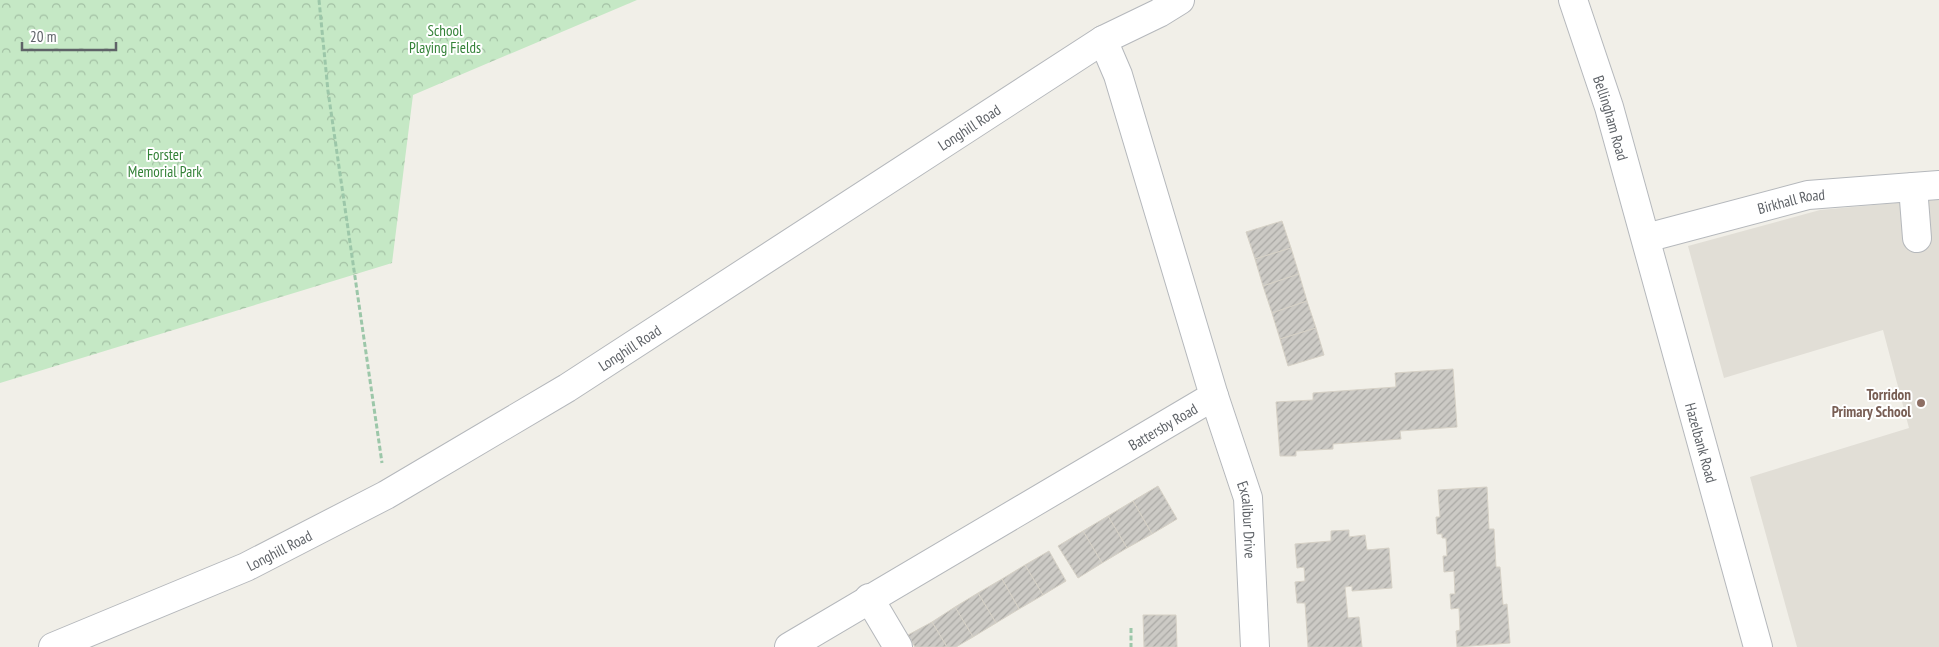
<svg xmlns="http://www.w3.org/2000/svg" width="1939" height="647" viewBox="0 0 1939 647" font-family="'PT Sans Narrow',sans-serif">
  <defs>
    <pattern id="park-crowns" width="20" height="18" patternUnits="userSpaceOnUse" patternTransform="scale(1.25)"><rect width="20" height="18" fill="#c5e8c5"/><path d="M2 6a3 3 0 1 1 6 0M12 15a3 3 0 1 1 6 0" fill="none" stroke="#a3c0a4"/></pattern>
    <pattern id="building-hatch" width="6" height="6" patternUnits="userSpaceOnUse" patternTransform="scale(1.25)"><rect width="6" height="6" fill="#cccac5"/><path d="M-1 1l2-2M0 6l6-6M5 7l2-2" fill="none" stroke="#a9a8a4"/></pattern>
  </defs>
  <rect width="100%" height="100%" fill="#f1efe8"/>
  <!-- education -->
  <path fill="#e1ded6" d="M 1939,199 L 1939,647 L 1797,647 L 1750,477 L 1909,428 L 1883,330 L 1724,378 L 1688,246 L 1820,210 Z"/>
  <!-- park -->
  <path fill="url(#park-crowns)" d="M 0,0 L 637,0 L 413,95 L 392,263 L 0,383 Z"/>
  <!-- building -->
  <g fill="url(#building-hatch)" stroke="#d6d1c6">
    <path d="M 1282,221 L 1291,248 L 1255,259 L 1246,232 Z"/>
    <path d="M 1291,248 L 1299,274 L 1263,286 L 1255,259 Z"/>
    <path d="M 1299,274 L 1307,301 L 1272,313 L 1263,286 Z"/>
    <path d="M 1307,301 L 1316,328 L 1280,339 L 1272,313 Z"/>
    <path d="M 1316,328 L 1324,355 L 1288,366 L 1280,339 Z"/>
    <path d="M 1453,369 L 1457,427 L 1400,431 L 1401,439 L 1333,444 L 1333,449 L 1296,451 L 1296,456 L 1280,456 L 1276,402 L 1313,400 L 1313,393 L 1396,387 L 1395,373 Z"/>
    <path d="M 1158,486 L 1177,519 L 1152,534 L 1133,501 Z"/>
    <path d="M 1487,487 L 1489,529 L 1494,529 L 1496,567 L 1500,567 L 1503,605 L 1507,604 L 1510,643 L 1457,647 L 1456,631 L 1460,630 L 1459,608 L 1451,609 L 1450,594 L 1455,594 L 1454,571 L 1444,572 L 1443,556 L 1447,556 L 1446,538 L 1442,538 L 1442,534 L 1437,534 L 1436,517 L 1440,517 L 1438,490 Z"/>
    <path d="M 1133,501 L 1152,534 L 1127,548 L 1108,516 Z"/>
    <path d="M 1108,516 L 1127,548 L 1102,563 L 1083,531 Z"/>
    <path d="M 1349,530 L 1349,537 L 1365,535 L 1367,550 L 1389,548 L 1392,588 L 1352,591 L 1352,586 L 1345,587 L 1348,618 L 1359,617 L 1362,647 L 1308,647 L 1305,603 L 1297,603 L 1295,582 L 1305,581 L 1304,567 L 1297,568 L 1295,544 L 1331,541 L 1331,531 Z"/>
    <path d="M 1083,531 L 1102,563 L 1078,578 L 1058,546 Z"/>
    <path d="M 1049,551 L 1066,581 L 1043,595 L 1025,565 Z"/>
    <path d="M 1025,565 L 1043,595 L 1019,609 L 1002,579 Z"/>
    <path d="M 1002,579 L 1019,609 L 996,623 L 978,593 Z"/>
    <path d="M 978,593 L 996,623 L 973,637 L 955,607 Z"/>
    <path d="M 955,607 L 973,637 L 956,647 L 947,647 L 932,622 Z"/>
    <path d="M 1143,615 L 1176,615 L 1177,647 L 1144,647 Z"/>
    <path d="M 932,622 L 947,647 L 915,647 L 908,635 Z"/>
  </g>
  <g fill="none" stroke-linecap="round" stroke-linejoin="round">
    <!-- minor casing -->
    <g stroke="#b5b8bc" stroke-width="30">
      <g id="minor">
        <path id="s1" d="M 1573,0 L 1609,107 L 1758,647"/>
        <path d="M 1913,187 L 1917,238"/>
        <path id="s2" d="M 1646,238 L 1808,195 L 1939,185"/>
        <path id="s3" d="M 1214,396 L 1248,498 L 1255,647"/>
        <path d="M 869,598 L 898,647"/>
        <path id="s4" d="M 53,647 L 246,567 L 386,495 L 567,388 L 1103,40 L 1159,13 L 1180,0"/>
        <path id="s5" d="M 789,647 L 1214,396 L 1118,75 L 1103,40"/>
      </g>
    </g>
    <!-- path -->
    <g stroke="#9cc7a9" stroke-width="3" stroke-dasharray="5 2.5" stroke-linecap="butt">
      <path d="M 319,0 L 328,91 L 382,463"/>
      <path d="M 1131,628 L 1131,647"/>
    </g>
    <!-- minor -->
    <use href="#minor" stroke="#fff" stroke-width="28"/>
  </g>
  <!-- markers -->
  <circle fill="#8d6e63" stroke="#fff" stroke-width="2" cx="1921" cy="403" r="5"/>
  <g text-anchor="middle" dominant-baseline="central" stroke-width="4" stroke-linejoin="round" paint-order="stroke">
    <!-- park labels -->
    <g font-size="15" fill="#348238" stroke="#fff">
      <text x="445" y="30">School<tspan x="445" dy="17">Playing Fields</tspan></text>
      <text x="165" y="154">Forster<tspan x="165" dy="17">Memorial Park</tspan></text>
    </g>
    <!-- street labels -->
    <g font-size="15" fill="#5f6368" stroke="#fff">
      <text stroke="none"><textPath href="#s1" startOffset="124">Bellingham Road</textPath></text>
      <text stroke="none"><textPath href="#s4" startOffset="1056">Longhill Road</textPath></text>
      <text stroke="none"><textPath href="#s2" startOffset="150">Birkhall Road</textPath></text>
      <text stroke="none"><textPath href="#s4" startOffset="651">Longhill Road</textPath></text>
      <text stroke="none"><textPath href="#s5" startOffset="434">Battersby Road</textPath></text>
      <text stroke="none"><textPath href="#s1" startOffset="461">Hazelbank Road</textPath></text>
      <text stroke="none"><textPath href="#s3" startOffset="129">Excalibur Drive</textPath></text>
      <text stroke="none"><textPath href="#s4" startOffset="246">Longhill Road</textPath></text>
    </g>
    <!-- education labels -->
    <g font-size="15" font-weight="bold" fill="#785e54" stroke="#fff" text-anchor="end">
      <text x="1911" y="394">Torridon<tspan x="1911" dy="17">Primary School</tspan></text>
    </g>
  </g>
  <!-- scale -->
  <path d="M22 42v8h94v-8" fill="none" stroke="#5f6368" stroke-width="2.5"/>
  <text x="30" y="42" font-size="15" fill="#5f6368" stroke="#ffffff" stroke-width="4" paint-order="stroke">20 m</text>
</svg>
